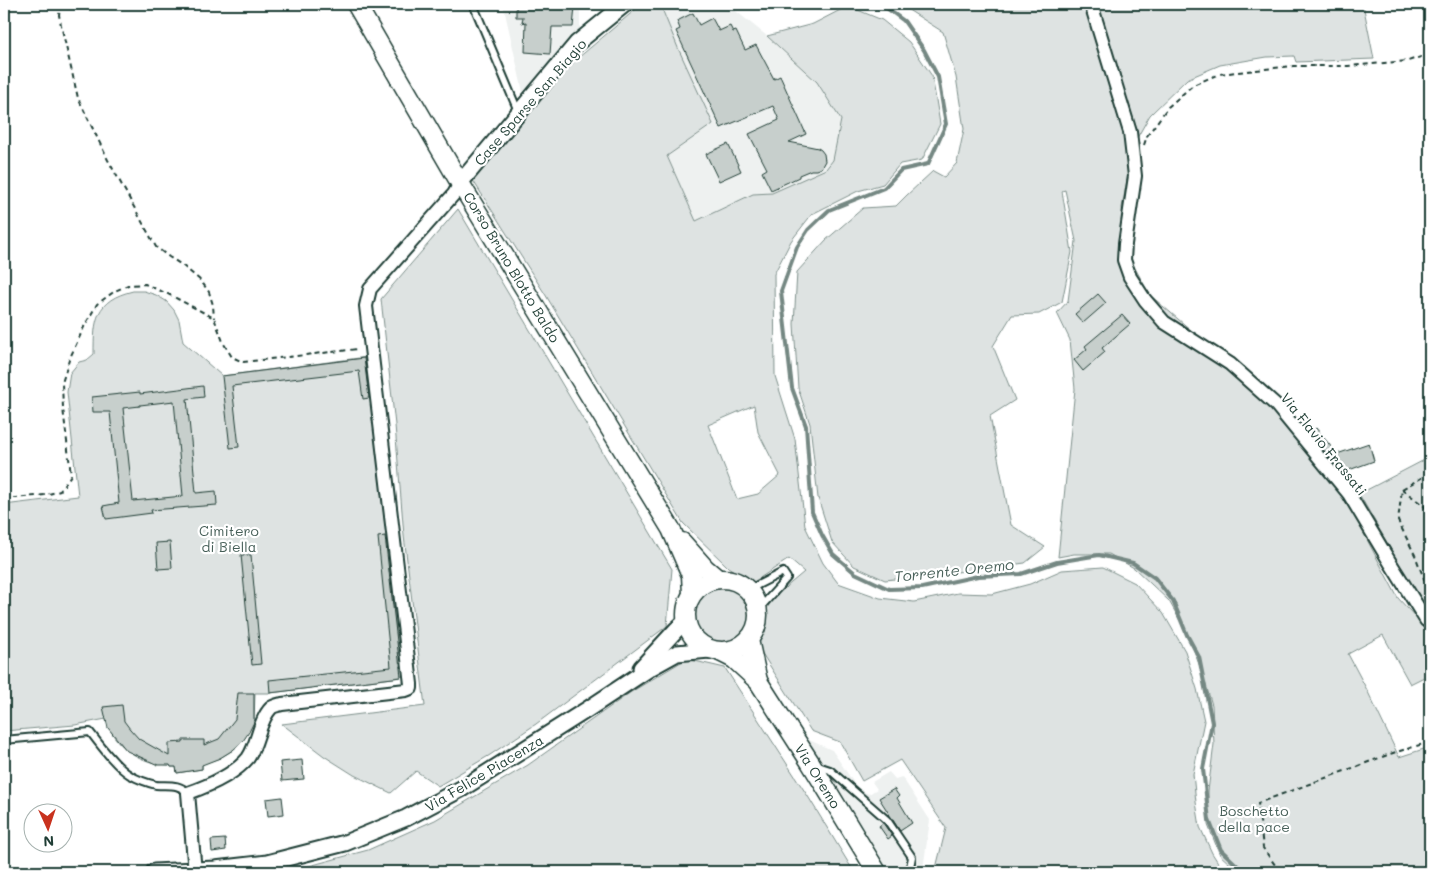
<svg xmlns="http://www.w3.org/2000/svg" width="1434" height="876" viewBox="0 0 1434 876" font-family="Mali,sans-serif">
  <rect width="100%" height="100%" fill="#fff"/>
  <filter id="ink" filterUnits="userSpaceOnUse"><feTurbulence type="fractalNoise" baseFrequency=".02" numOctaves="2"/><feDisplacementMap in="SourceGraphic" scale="10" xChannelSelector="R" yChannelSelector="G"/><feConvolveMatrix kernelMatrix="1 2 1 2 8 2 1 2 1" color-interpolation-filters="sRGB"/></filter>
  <g filter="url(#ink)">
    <!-- built -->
    <g fill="#eef1f0">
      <path d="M 503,4 L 580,4 L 580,31 L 560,49 L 523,92 Z"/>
      <path d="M 660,4 L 727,4 L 767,36 L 817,82 L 841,120 L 833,160 L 826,169 L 772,193 L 753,194 L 696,221 L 667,156 L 678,48 Z"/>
      <path d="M 809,740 L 832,750 L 858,789 L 869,794 L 877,789 L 872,782 L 889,772 L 895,779 L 902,777 L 930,820 L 923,869 L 921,872 L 884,872 L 806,746 Z"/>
    </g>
    <!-- green -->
    <g fill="#dee3e2" stroke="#7e908b" fill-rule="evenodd">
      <path d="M 642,4 L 660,4 L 678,48 L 713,124 L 667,156 L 696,221 L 753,194 L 772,193 L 826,169 L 833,160 L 841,120 L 817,82 L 767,36 L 813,24 L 848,6 L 882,20 L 909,42 L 932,76 L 940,124 L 922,160 L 900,164 L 883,184 L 858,191 L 812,214 L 791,241 L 774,274 L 775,376 L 795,439 L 805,526 L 823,563 L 838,583 L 880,598 L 914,602 L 958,593 L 992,594 L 1030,584 L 1062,570 L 1103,567 L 1135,583 L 1163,613 L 1185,651 L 1197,689 L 1204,721 L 1193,774 L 1196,802 L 1200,827 L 1212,853 L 1224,872 L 935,872 L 946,828 L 900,760 L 862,781 L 840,742 L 811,731 L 758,647 L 763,633 L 766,610 L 773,598 L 804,572 L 789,559 L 752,583 L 728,567 L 683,523 L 545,294 L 472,179 L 565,69 ZM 754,405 L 758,432 L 780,475 L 758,494 L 737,499 L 708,425 Z"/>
      <path d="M 899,4 L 1092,4 L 1134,139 L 1130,180 L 1127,180 L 1122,208 L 1127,254 L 1150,295 L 1283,409 L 1349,498 L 1345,502 L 1355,517 L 1398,598 L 1430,633 L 1430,674 L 1410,684 L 1383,635 L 1348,654 L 1367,690 L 1399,757 L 1430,747 L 1430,872 L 1239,872 L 1220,855 L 1208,825 L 1208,791 L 1214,744 L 1212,705 L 1202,672 L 1187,633 L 1169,601 L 1134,568 L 1109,554 L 1074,554 L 1058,557 L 1075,389 L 1070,340 L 1057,313 L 1068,301 L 1076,241 L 1065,190 L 1062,191 L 1072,252 L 1062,302 L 1039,314 L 1012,315 L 993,346 L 1015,400 L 990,416 L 1011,525 L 1045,547 L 1025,563 L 942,574 L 885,580 L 854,566 L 832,542 L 818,498 L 810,424 L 798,388 L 794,324 L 797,272 L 826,240 L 863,208 L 896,206 L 907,195 L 933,171 L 944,177 L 957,163 L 964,129 L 956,77 L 943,32 Z"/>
      <path d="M 1095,4 L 1363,4 L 1374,59 L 1296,62 L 1294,56 L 1267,57 L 1220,65 L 1187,79 L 1150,115 L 1137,138 Z"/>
      <path d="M 458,209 L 672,569 L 667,626 L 536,724 L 490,755 L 438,786 L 416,771 L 391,793 L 354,775 L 324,756 L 282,724 L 425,706 L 404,536 L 395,425 L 381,299 Z"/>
      <path d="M 133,291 L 144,291 L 156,295 L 166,301 L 174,310 L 179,320 L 183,342 L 222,376 L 367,357 L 401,677 L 270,693 L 255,693 L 254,722 L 233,750 L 220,758 L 202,764 L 202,769 L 177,773 L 176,767 L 171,767 L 170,765 C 142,764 114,748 106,719 L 75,725 L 4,731 L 4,505 L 78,496 L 67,392 L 70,373 L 79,362 L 87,360 L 94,354 C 94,320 95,300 133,291 Z"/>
      <path d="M 1430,457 L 1430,617 L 1359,494 Z"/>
      <circle cx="722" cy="616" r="29"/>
      <path d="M 686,659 L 725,668 L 809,798 L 854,872 L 300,872 L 298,869 L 368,850 L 435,820 L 528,765 L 631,692 Z"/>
    </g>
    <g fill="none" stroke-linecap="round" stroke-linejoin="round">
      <!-- stream -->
      <g stroke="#758883" stroke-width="4">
        <path d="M 751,4 L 769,9 L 790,4"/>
        <path d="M 881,4 L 904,21 L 924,50 L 938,77 L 946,124 L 928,164 L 901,170 L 884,188 L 829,210 L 808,230 L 797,247 L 781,291 L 792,388 L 806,426 L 812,512 L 822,535 L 833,554 L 855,573 L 889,589 L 922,588 L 978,576 L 1021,574 L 1057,562 L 1099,555 L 1133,563 L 1155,578 L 1173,601 L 1187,635 L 1199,657 L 1212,723 L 1203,769 L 1209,820 L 1221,850 L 1244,872"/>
      </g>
    </g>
    <!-- building -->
    <g fill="#c7cfcc" stroke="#1f3d34" fill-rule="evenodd">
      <path d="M 543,4 L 555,4 L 555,6 L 575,7 L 573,27 L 552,27 L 550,54 L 525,52 L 526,22 L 522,23 L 523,17 L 516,17 L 516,5 L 543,6 Z"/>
      <path d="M 693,13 L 699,25 L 712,18 L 719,31 L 730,26 L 733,32 L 736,31 L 745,50 L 756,45 L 774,79 L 780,76 L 806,134 L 789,142 L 818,148 L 821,150 L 824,154 L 825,161 L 821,168 L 816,170 L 811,170 L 799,175 L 799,177 L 771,190 L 762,172 L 767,169 L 749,134 L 779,120 L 773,106 L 721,128 L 676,31 L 680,29 L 677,21 Z"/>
      <path d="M 728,144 L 741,171 L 719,181 L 706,154 Z"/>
      <path d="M 1098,294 L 1106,303 L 1083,323 L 1075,314 Z"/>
      <path d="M 1122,315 L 1130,324 L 1102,348 L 1105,352 L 1083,371 L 1074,360 L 1087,349 L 1085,346 Z"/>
      <path d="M 364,358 L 369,398 L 363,399 L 359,371 L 232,386 L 239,447 L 230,448 L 222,376 Z"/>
      <path d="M 203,386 L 204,397 L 187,399 L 196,493 L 216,491 L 217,505 L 151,510 L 152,513 L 106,519 L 103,506 L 119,503 L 110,412 L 93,412 L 92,397 L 140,392 L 140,394 ZM 174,401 L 183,496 L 133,501 L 123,408 L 140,406 L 140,405 Z"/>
      <path d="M 1316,428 L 1337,454 L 1369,443 L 1374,461 L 1349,470 L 1343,474 L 1310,433 Z"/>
      <path d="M 385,536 L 401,677 L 270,693 L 269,680 L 391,667 L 378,537 Z"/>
      <path d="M 170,542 L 172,568 L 158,569 L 156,543 Z"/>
      <path d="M 241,555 L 251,555 L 261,664 L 252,665 Z"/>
      <path d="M 238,693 L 254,693 L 254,722 L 249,732 L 243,741 L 233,750 L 220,758 L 202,765 L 202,769 L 177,773 L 176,767 L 171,767 L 170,765 L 158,765 L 127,751 L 108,728 L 103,707 L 122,705 L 124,721 L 130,729 L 139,739 L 169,756 L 169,743 L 183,742 L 183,740 L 204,740 L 204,745 L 219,739 L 235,719 Z"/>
      <path d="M 302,760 L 304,779 L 282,781 L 280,762 Z"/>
      <path d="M 894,789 L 899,796 L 897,798 L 912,823 L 900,831 L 879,798 Z"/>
      <path d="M 282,797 L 284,814 L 268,816 L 266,799 Z"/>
      <path d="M 883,823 L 892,836 L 888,839 L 879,826 Z"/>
      <path d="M 225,839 L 226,850 L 212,852 L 211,840 Z"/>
    </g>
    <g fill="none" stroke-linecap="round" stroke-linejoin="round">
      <!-- service casing -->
      <g stroke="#1f3d34" stroke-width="10">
        <g id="service">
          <path d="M 473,4 L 518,111"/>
          <path d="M 748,590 L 783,572 L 787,578 L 758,610"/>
          <path d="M 4,740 L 90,732 C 100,745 117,768 130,775 C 137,779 148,783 156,785 C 168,786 179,783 188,793"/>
          <path d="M 818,766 L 830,770 L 887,820 L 912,857 L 909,872"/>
        </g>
      </g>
      <!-- minor casing -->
      <g stroke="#1f3d34" stroke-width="16">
        <g id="minor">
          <path d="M 1091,4 L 1130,132 L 1135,176 L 1125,244 L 1124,260 L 1130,277 L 1145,300 L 1164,322 L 1230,364 L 1276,405 L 1349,494 L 1391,564 L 1426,620 L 1430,623"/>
          <path d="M 195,872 L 188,793 C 208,786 234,775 248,758 C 258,744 259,720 271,708 C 273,706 278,705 282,704 L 406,690 L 411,688 L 411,684 L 366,306 L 370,289 L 454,194 L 460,183"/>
        </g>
      </g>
      <!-- tertiary casing -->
      <g stroke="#1f3d34" stroke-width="19">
        <g id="tertiary">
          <path d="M 460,183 L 577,43 L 625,4"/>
          <path d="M 641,668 L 677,629 L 686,621"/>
          <path d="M 154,872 L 215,869 L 267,863 L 345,843 L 406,818 L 463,788 L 588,709 L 650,668 L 677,653 L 709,650"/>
        </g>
      </g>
      <!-- secondary casing -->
      <g stroke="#1f3d34" stroke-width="21">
        <g id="secondary">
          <path d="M 356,4 L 460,183 L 671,529 L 691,575 L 692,594"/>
          <path d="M 682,542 L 705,568 L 718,579"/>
          <circle cx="722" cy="615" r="36"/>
          <path d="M 749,640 L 758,681"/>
          <path d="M 720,652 L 734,659 L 758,681 L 810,762 L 877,872"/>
        </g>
      </g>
      <!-- path -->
      <g stroke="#1f3d34" stroke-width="2" stroke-dasharray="5 4" stroke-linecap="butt">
        <path d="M 61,4 L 59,15 L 61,25 L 78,98 L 108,160 L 156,247 L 169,257 L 182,265 L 201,281 L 209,292 L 213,305 L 214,318"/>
        <path d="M 1144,145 L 1147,136 L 1168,107 L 1193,85 L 1219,74 L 1293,66 L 1348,66 L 1408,61 L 1430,54"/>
        <path d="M 1430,473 L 1402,489 L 1398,521 L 1415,555 L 1426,584 L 1430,587"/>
        <path d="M 1402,489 L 1424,506 L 1430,514"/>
        <path d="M 4,499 L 45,495 L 60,491 L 71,475 L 63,408 L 62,383 L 69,360 L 84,327 L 97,304 L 115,291 L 128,285 L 145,284 L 170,295 L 214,318 L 224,344 L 232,357 L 243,362 L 358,349"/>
        <path d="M 1280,872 L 1263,848 L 1258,803 L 1393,753 L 1430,742"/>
      </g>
      <!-- service -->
      <use href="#service" stroke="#fff" stroke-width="6"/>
      <!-- minor -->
      <use href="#minor" stroke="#fff" stroke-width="12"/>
      <!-- tertiary -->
      <use href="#tertiary" stroke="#fff" stroke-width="15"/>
      <!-- secondary -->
      <use href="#secondary" stroke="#fff" stroke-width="18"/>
    </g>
  </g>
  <g text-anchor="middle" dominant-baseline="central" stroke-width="4.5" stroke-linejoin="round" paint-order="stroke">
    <!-- street labels -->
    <g font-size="14" fill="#1f3d34" stroke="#fff">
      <text transform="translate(530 102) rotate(-49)">Case Sparse San Biagio</text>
      <text transform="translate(512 267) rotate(59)">Corso Bruno Blotto Baldo</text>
      <text transform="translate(1324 444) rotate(51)">Via Flavio Frassati</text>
      <text transform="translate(484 773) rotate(-31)">Via Felice Piacenza</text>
      <text transform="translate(818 776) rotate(58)">Via Oremo</text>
    </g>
    <!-- park labels -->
    <g font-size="14" fill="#455e57" stroke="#fff">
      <text x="229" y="530">Cimitero<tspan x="229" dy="16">di Biella</tspan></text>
      <text x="1254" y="810">Boschetto<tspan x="1254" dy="16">della pace</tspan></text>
    </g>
    <!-- water labels -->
    <g font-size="15" font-style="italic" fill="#4a625b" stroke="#fff">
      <text transform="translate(954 570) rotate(-6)">Torrente Oremo</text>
    </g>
  </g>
  <!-- margin -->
  <rect width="1434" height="876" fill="none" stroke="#fff" stroke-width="20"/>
  <rect x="10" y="10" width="1414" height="856" fill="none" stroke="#1f3d34" stroke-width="2" filter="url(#ink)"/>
  <!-- north arrow -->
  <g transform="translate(48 828) rotate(177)"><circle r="24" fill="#ffffff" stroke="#a5b1ae"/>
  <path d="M0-4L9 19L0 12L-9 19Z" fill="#c8321e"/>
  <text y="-8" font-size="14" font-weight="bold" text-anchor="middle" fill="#1f3d34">N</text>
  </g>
</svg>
